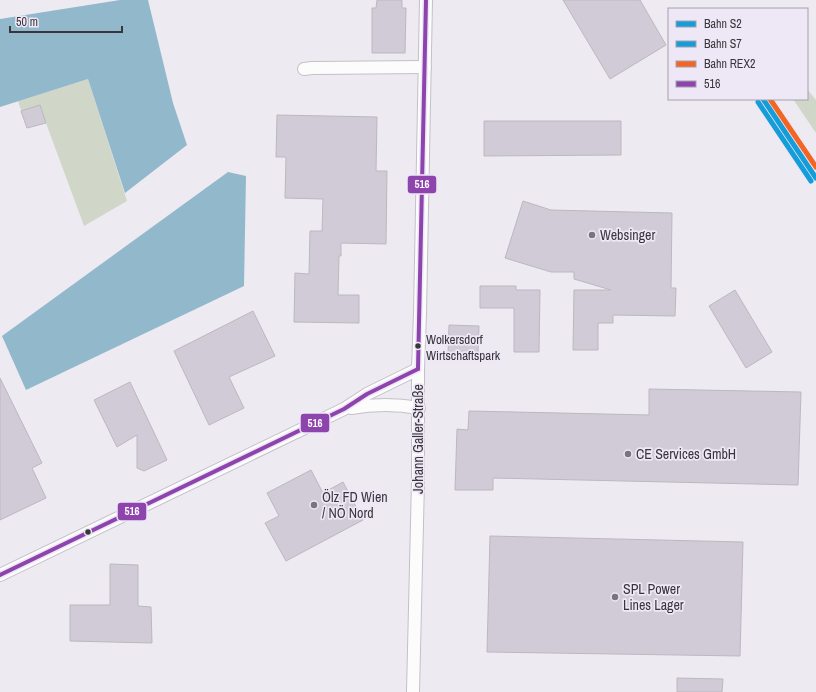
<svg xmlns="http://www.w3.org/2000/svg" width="816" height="692" viewBox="0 0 816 692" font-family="'Archivo Narrow',sans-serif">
  <rect width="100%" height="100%" fill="#eeeaf2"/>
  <!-- green -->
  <g fill="#d0d7c8">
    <path d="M 88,79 L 127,201 L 84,226 L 46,123 L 27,128 L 18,101 Z"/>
    <path d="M 807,89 L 816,100 L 816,133 L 793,99 L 807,99 Z"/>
  </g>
  <!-- water -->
  <g fill="#92b8cc">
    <path d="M 120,0 L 148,0 L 173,103 L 187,145 L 125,193 L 88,79 L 0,107 L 0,19 Z"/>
    <path d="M 228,172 L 246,176 L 244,286 L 26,390 L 2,336 Z"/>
  </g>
  <!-- building -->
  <g fill="#d1cbd8" stroke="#bbb8be">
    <path d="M 377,0 L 402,0 L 402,8 L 406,8 L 405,53 L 372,53 L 372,8 L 376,8 Z"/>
    <path d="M 563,0 L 640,0 L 666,45 L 610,79 Z"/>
    <path d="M 40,105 L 46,123 L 27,128 L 21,111 Z"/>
    <path d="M 277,115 L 377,117 L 376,171 L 387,171 L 386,244 L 341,243 L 341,256 L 339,256 L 338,295 L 359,295 L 359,323 L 294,322 L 295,273 L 309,274 L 310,231 L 322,231 L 323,199 L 285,198 L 286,157 L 276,157 Z"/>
    <path d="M 484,121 L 621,121 L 621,155 L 484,156 Z"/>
    <path d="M 523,201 L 551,210 L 672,213 L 671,288 L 676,288 L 675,316 L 613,315 L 613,323 L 598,323 L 598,350 L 573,350 L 574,290 L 611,290 L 574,279 L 574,272 L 551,272 L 505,258 Z"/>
    <path d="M 480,286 L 516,286 L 516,290 L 540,290 L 539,352 L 514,352 L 514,308 L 480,308 Z"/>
    <path d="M 735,290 L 772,352 L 746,368 L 709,306 Z"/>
    <path d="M 253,311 L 275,356 L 229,377 L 244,408 L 209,425 L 174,351 Z"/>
    <path d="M 449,325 L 479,326 L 478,355 L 448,354 Z"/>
    <path d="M 0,378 L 42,463 L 32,468 L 46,498 L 0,520 Z"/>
    <path d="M 130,382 L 167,460 L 144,471 L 137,468 L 137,435 L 117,447 L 94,400 Z"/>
    <path d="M 649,389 L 801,392 L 798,485 L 493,478 L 493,490 L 455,490 L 457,429 L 468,430 L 469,411 L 649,415 Z"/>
    <path d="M 311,470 L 323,493 L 343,482 L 363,520 L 286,561 L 265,523 L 279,516 L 267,493 Z"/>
    <path d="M 490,536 L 743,542 L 740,656 L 487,652 Z"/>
    <path d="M 110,564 L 138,565 L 138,606 L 151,607 L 152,643 L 70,641 L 70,605 L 110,605 Z"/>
    <path d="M 677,678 L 723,679 L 722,692 L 677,692 Z"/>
  </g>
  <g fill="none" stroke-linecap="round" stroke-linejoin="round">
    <!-- street casing -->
    <g stroke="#c3c0c6" stroke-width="14">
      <g id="street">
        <path d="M 304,69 L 312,68 L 425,67"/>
        <path d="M 351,408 C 374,404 396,404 419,408"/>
        <path d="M 0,575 L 344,409 L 367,394 L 418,369"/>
        <path d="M 413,692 L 418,481 L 418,369 L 420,313 L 426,0"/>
      </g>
    </g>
    <!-- street -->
    <use href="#street" stroke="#fcfcfd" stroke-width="12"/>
    <!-- bus-1 casing -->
    <g stroke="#ede7f6" stroke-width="7">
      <g id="bus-1">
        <path d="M 418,369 L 426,0"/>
        <path d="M 0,575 L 344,409 L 367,394 L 418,369"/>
      </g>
    </g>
    <!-- bus-1 -->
    <use href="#bus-1" stroke="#8e44ad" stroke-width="4"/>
    <!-- rail-1 casing -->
    <g stroke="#ede7f6" stroke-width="8">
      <path id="rail-1" d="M 763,99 L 816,178"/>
    </g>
    <!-- rail-2 casing -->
    <g stroke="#ede7f6" stroke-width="8">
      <path id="rail-2" d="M 758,102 L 811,181"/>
    </g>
    <!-- rail-3 casing -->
    <g stroke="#ede7f6" stroke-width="8">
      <path id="rail-3" d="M 770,99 L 816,167"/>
    </g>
    <!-- rail-1 -->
    <use href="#rail-1" stroke="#159dd9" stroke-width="5"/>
    <!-- rail-2 -->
    <use href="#rail-2" stroke="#159dd9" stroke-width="5"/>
    <!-- rail-3 -->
    <use href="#rail-3" stroke="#f26522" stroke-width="5"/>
  </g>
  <!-- markers -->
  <g fill="#78757c" stroke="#ede7f6" stroke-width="1.5">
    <circle cx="592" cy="235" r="4"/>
    <circle cx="628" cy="454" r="4"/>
    <circle cx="314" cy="505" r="4"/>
    <circle cx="615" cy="597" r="4"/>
  </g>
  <g fill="#38363c" stroke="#ede7f6" stroke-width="1.5">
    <circle cx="418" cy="346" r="3.5"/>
    <circle cx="88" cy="532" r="3.5"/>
  </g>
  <g text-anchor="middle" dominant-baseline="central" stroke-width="3.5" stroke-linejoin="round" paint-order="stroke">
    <!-- bus labels -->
    <g font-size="13" fill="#38363c" stroke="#ede7f6" text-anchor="start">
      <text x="426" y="339">Wolkersdorf<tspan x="426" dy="16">Wirtschaftspark</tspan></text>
    </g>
    <!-- poi labels -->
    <g font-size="14" fill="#38363c" stroke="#ede7f6" text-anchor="start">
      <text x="600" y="235">Websinger</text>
      <text x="636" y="454">CE Services GmbH</text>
      <text x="322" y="497">Ölz FD Wien<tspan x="322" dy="16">/ NÖ Nord</tspan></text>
      <text x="623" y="589">SPL Power<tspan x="623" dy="16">Lines Lager</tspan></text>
    </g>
    <!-- street labels -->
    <g font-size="14" fill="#38363c" stroke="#ede7f6">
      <text transform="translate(418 439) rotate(-90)">Johann Galler-Straße</text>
    </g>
  </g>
  <g stroke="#ede7f6" stroke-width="1.5">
    <rect x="407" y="175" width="30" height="19" rx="4" fill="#8e44ad"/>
    <rect x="300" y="413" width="30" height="20" rx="4" fill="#8e44ad"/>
    <rect x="117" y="502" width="30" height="19" rx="4" fill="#8e44ad"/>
  </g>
  <g font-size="11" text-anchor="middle" font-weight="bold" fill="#fff">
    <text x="422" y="188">516</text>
    <text x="315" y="427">516</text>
    <text x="132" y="515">516</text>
  </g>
  <!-- legend -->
  <rect x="668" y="8" width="140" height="92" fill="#ede7f6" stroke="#a5a0ac"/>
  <rect x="676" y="21" width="20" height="6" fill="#159dd9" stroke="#a5a0ac"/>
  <text x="704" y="28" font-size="12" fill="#38363c">Bahn S2</text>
  <rect x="676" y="41" width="20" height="6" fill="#159dd9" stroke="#a5a0ac"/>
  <text x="704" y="48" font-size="12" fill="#38363c">Bahn S7</text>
  <rect x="676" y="61" width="20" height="6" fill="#f26522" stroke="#a5a0ac"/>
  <text x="704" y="68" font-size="12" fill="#38363c">Bahn REX2</text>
  <rect x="676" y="81" width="20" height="6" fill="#8e44ad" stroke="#a5a0ac"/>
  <text x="704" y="88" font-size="12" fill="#38363c">516</text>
  <!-- scale -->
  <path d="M10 26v6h112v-6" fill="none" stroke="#38363c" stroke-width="2"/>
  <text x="16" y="26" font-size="12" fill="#38363c" stroke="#ede7f6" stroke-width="3" paint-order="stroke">50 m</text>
</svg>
